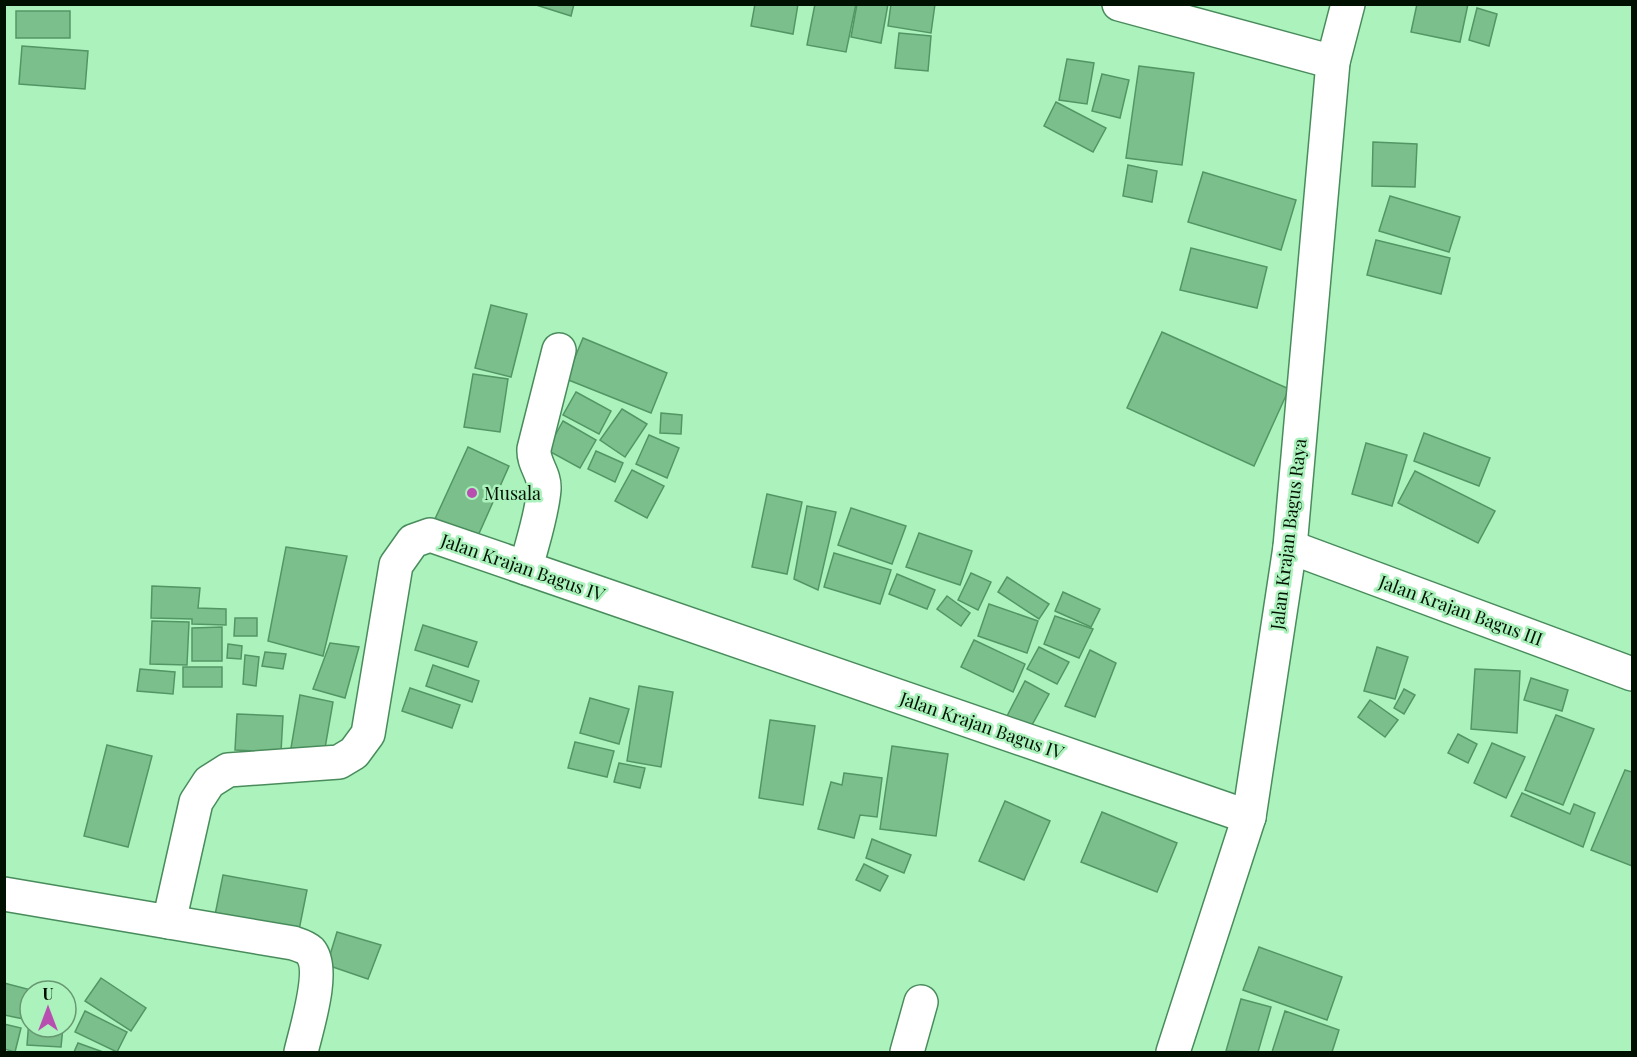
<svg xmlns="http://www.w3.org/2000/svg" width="1637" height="1057" viewBox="0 0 1637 1057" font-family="'Playfair Display',serif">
  <rect width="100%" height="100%" fill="#abf2bc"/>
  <!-- building -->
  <g fill="#7bc08c" stroke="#539665" stroke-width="1.5">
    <path d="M 533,4 L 574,4 L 571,16 Z"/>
    <path d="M 755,4 L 798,4 L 793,34 L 751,26 Z"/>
    <path d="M 815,4 L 856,4 L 846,52 L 807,45 Z"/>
    <path d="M 857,4 L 888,4 L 881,43 L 851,37 Z"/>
    <path d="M 891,4 L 935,4 L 931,33 L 888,26 Z"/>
    <path d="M 1417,4 L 1468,4 L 1460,42 L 1411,32 Z"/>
    <path d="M 1477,8 L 1497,14 L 1489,46 L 1469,40 Z"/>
    <rect x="16" y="11" width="54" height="27"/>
    <path d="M 899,33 L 931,36 L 928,71 L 895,68 Z"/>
    <path d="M 22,46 L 88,51 L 85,89 L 19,84 Z"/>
    <path d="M 1067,59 L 1094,63 L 1087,104 L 1059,100 Z"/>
    <path d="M 1139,66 L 1194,73 L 1182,165 L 1126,158 Z"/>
    <path d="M 1102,74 L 1129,80 L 1120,118 L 1092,111 Z"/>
    <path d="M 1056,102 L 1106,128 L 1093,152 L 1044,126 Z"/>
    <path d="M 1373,142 L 1417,144 L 1415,187 L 1372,186 Z"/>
    <path d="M 1128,165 L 1157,171 L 1152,202 L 1123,196 Z"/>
    <path d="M 1203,172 L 1296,200 L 1281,250 L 1188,222 Z"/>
    <path d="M 1390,196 L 1460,217 L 1449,252 L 1379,231 Z"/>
    <path d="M 1376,240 L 1450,258 L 1441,294 L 1367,275 Z"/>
    <path d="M 1191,248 L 1267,267 L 1257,308 L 1180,290 Z"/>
    <path d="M 491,305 L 527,314 L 511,377 L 475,368 Z"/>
    <path d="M 1162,332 L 1289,389 L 1254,466 L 1127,408 Z"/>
    <path d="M 583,338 L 667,373 L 651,413 L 566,379 Z"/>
    <path d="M 473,374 L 508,379 L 500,432 L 464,427 Z"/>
    <path d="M 576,392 L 611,411 L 599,434 L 563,415 Z"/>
    <path d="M 622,409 L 647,424 L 625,457 L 600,440 Z"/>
    <path d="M 661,413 L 682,415 L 681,434 L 660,433 Z"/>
    <path d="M 563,421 L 596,440 L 580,468 L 547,450 Z"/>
    <path d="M 1424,433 L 1490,458 L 1479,486 L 1414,461 Z"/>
    <path d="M 649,435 L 679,448 L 667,478 L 636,464 Z"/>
    <path d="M 1366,443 L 1407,455 L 1392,506 L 1352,494 Z"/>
    <path d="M 468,447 L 509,466 L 477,538 L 435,519 Z"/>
    <path d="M 596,451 L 623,463 L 615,482 L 588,469 Z"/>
    <path d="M 632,470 L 664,486 L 647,518 L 615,501 Z"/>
    <path d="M 1415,471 L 1495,511 L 1478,543 L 1398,503 Z"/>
    <path d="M 767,494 L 802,502 L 787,574 L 752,567 Z"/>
    <path d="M 807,506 L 836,512 L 818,590 L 794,579 Z"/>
    <path d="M 851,508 L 906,526 L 892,564 L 838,545 Z"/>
    <path d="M 919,533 L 972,551 L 960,585 L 906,567 Z"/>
    <path d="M 286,547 L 347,556 L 323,656 L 268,641 Z"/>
    <path d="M 834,553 L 891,570 L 880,604 L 824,587 Z"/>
    <path d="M 971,573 L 991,582 L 978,610 L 958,600 Z"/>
    <path d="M 897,574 L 935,590 L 927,609 L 889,594 Z"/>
    <path d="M 1007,577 L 1049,604 L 1039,619 L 998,592 Z"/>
    <path d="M 152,586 L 200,588 L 198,608 L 226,609 L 226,625 L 192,624 L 192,619 L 151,618 Z"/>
    <path d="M 1063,592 L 1100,609 L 1091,627 L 1055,611 Z"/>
    <path d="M 947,596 L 970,613 L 961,626 L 937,609 Z"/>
    <path d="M 989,604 L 1038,621 L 1027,653 L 978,636 Z"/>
    <path d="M 1055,616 L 1093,629 L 1079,658 L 1044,644 Z"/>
    <path d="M 235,618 L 257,618 L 257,636 L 234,636 Z"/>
    <path d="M 152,621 L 189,622 L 187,665 L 150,664 Z"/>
    <path d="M 423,625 L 477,642 L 468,667 L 415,650 Z"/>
    <path d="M 222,627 L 222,661 L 192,661 L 192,628 Z"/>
    <path d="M 974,640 L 1025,664 L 1013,692 L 961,667 Z"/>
    <path d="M 330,643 L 359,647 L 345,698 L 313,689 Z"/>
    <path d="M 228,644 L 242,646 L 241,659 L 227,658 Z"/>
    <path d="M 1039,647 L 1069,662 L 1057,684 L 1027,669 Z"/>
    <path d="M 1377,647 L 1408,657 L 1395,699 L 1364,691 Z"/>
    <path d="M 1090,650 L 1116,663 L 1095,717 L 1065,706 Z"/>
    <path d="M 265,652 L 286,654 L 283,669 L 262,666 Z"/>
    <path d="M 245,655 L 259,657 L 256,686 L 243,684 Z"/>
    <path d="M 433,665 L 479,681 L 472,702 L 426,686 Z"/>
    <rect x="183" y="667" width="39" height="20"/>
    <path d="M 140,669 L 175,672 L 173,694 L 137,691 Z"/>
    <path d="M 1475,669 L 1520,671 L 1517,733 L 1471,729 Z"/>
    <path d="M 1531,678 L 1568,690 L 1562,711 L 1524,700 Z"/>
    <path d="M 1025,681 L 1049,694 L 1027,734 L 1004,722 Z"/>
    <path d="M 639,686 L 673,692 L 661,767 L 627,761 Z"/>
    <path d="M 410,688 L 460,705 L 452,728 L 402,711 Z"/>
    <path d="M 1404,689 L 1415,695 L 1404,714 L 1394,708 Z"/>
    <path d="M 300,695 L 333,702 L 324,754 L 291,748 Z"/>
    <path d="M 590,698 L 629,709 L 619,744 L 580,733 Z"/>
    <path d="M 1370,700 L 1398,720 L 1385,737 L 1358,717 Z"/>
    <path d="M 237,714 L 283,716 L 281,752 L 235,750 Z"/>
    <path d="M 1556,715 L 1594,729 L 1563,805 L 1525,790 Z"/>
    <path d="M 770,720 L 815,726 L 803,805 L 759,798 Z"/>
    <path d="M 1458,734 L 1477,744 L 1468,763 L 1448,753 Z"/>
    <path d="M 575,742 L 614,751 L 607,777 L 568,768 Z"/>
    <path d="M 1492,743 L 1525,757 L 1506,798 L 1474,783 Z"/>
    <path d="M 107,745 L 152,756 L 128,847 L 84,836 Z"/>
    <path d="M 892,746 L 948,754 L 936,836 L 880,829 Z"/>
    <path d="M 619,763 L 645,768 L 640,788 L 614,782 Z"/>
    <path d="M 1625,770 L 1632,772 L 1632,866 L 1591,850 Z"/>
    <path d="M 844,773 L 882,778 L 877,817 L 860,815 L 854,838 L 818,829 L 831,782 L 842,785 Z"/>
    <path d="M 1522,793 L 1570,814 L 1574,804 L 1595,813 L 1583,847 L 1511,816 Z"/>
    <path d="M 1005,801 L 1050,821 L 1024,880 L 979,861 Z"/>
    <path d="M 1102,812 L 1177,843 L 1157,892 L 1081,862 Z"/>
    <path d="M 872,839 L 911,855 L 904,873 L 866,858 Z"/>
    <path d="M 864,864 L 888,876 L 880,891 L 856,880 Z"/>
    <path d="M 223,875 L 307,890 L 297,940 L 213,925 Z"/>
    <path d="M 337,932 L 381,945 L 368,979 L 327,965 Z"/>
    <path d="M 1259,947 L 1342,977 L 1327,1020 L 1243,990 Z"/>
    <path d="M 101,978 L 146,1008 L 131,1031 L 85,1001 Z"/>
    <path d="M 4,983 L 31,990 L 24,1019 L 4,1015 Z"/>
    <path d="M 1241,999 L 1271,1007 L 1258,1052 L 1226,1051 Z"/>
    <path d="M 30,1007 L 30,1027 L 63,1027 L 61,1047 L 27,1045 Z"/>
    <path d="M 85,1011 L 127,1032 L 117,1052 L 75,1032 Z"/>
    <path d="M 1285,1011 L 1339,1030 L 1332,1052 L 1272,1052 Z"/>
    <path d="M 4,1024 L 21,1028 L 15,1052 L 4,1049 Z"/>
    <path d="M 78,1043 L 103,1052 L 74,1052 Z"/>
  </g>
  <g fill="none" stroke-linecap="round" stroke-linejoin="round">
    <!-- minor casing -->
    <g stroke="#498c5c" stroke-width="36">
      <g id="minor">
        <path d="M 1119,4 L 1333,62"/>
        <path d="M 1290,547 L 1632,674"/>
        <path d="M 526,568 C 532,543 542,515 544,489 C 545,474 533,464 534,449 L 559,350"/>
        <path d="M 4,894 L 169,922 L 196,802 L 209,782 L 228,770 L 339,762 L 354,753 L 368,734 L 396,565 L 413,541 L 430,535 L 1249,817"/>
        <path d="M 169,922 L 293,943 C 299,945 306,947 310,951 C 326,969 306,1030 301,1052"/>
        <path d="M 907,1052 L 921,1002"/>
        <path d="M 1173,1052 L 1249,817 L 1290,547 L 1333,62 L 1348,4"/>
      </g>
    </g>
    <!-- minor -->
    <use href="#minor" stroke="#fff" stroke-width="33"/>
  </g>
  <!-- markers -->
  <circle fill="#b84eaf" stroke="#abf2bc" stroke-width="2" cx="472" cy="493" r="6"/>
  <g text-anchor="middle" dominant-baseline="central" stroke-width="5" stroke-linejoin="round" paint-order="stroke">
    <!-- poi labels -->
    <g font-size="18" fill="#001102" stroke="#abf2bc" text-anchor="start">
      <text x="484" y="493">Musala</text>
    </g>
    <!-- street labels -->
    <g font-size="18" fill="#001102" stroke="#abf2bc">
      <text transform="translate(1288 534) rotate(-83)">Jalan Krajan Bagus Raya</text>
      <text transform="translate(523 567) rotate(19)">Jalan Krajan Bagus IV</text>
      <text transform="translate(1461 610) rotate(20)">Jalan Krajan Bagus III</text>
      <text transform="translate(982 725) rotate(19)">Jalan Krajan Bagus IV</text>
    </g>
  </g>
  <!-- border -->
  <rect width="1637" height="1057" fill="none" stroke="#001102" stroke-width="12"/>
  <!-- north arrow -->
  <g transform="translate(48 1009)"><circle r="28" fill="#abf2bc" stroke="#679872" stroke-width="1.5"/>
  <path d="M0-4.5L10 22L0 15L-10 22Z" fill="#b84eaf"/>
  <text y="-9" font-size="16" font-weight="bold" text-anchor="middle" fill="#001102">U</text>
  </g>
</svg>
